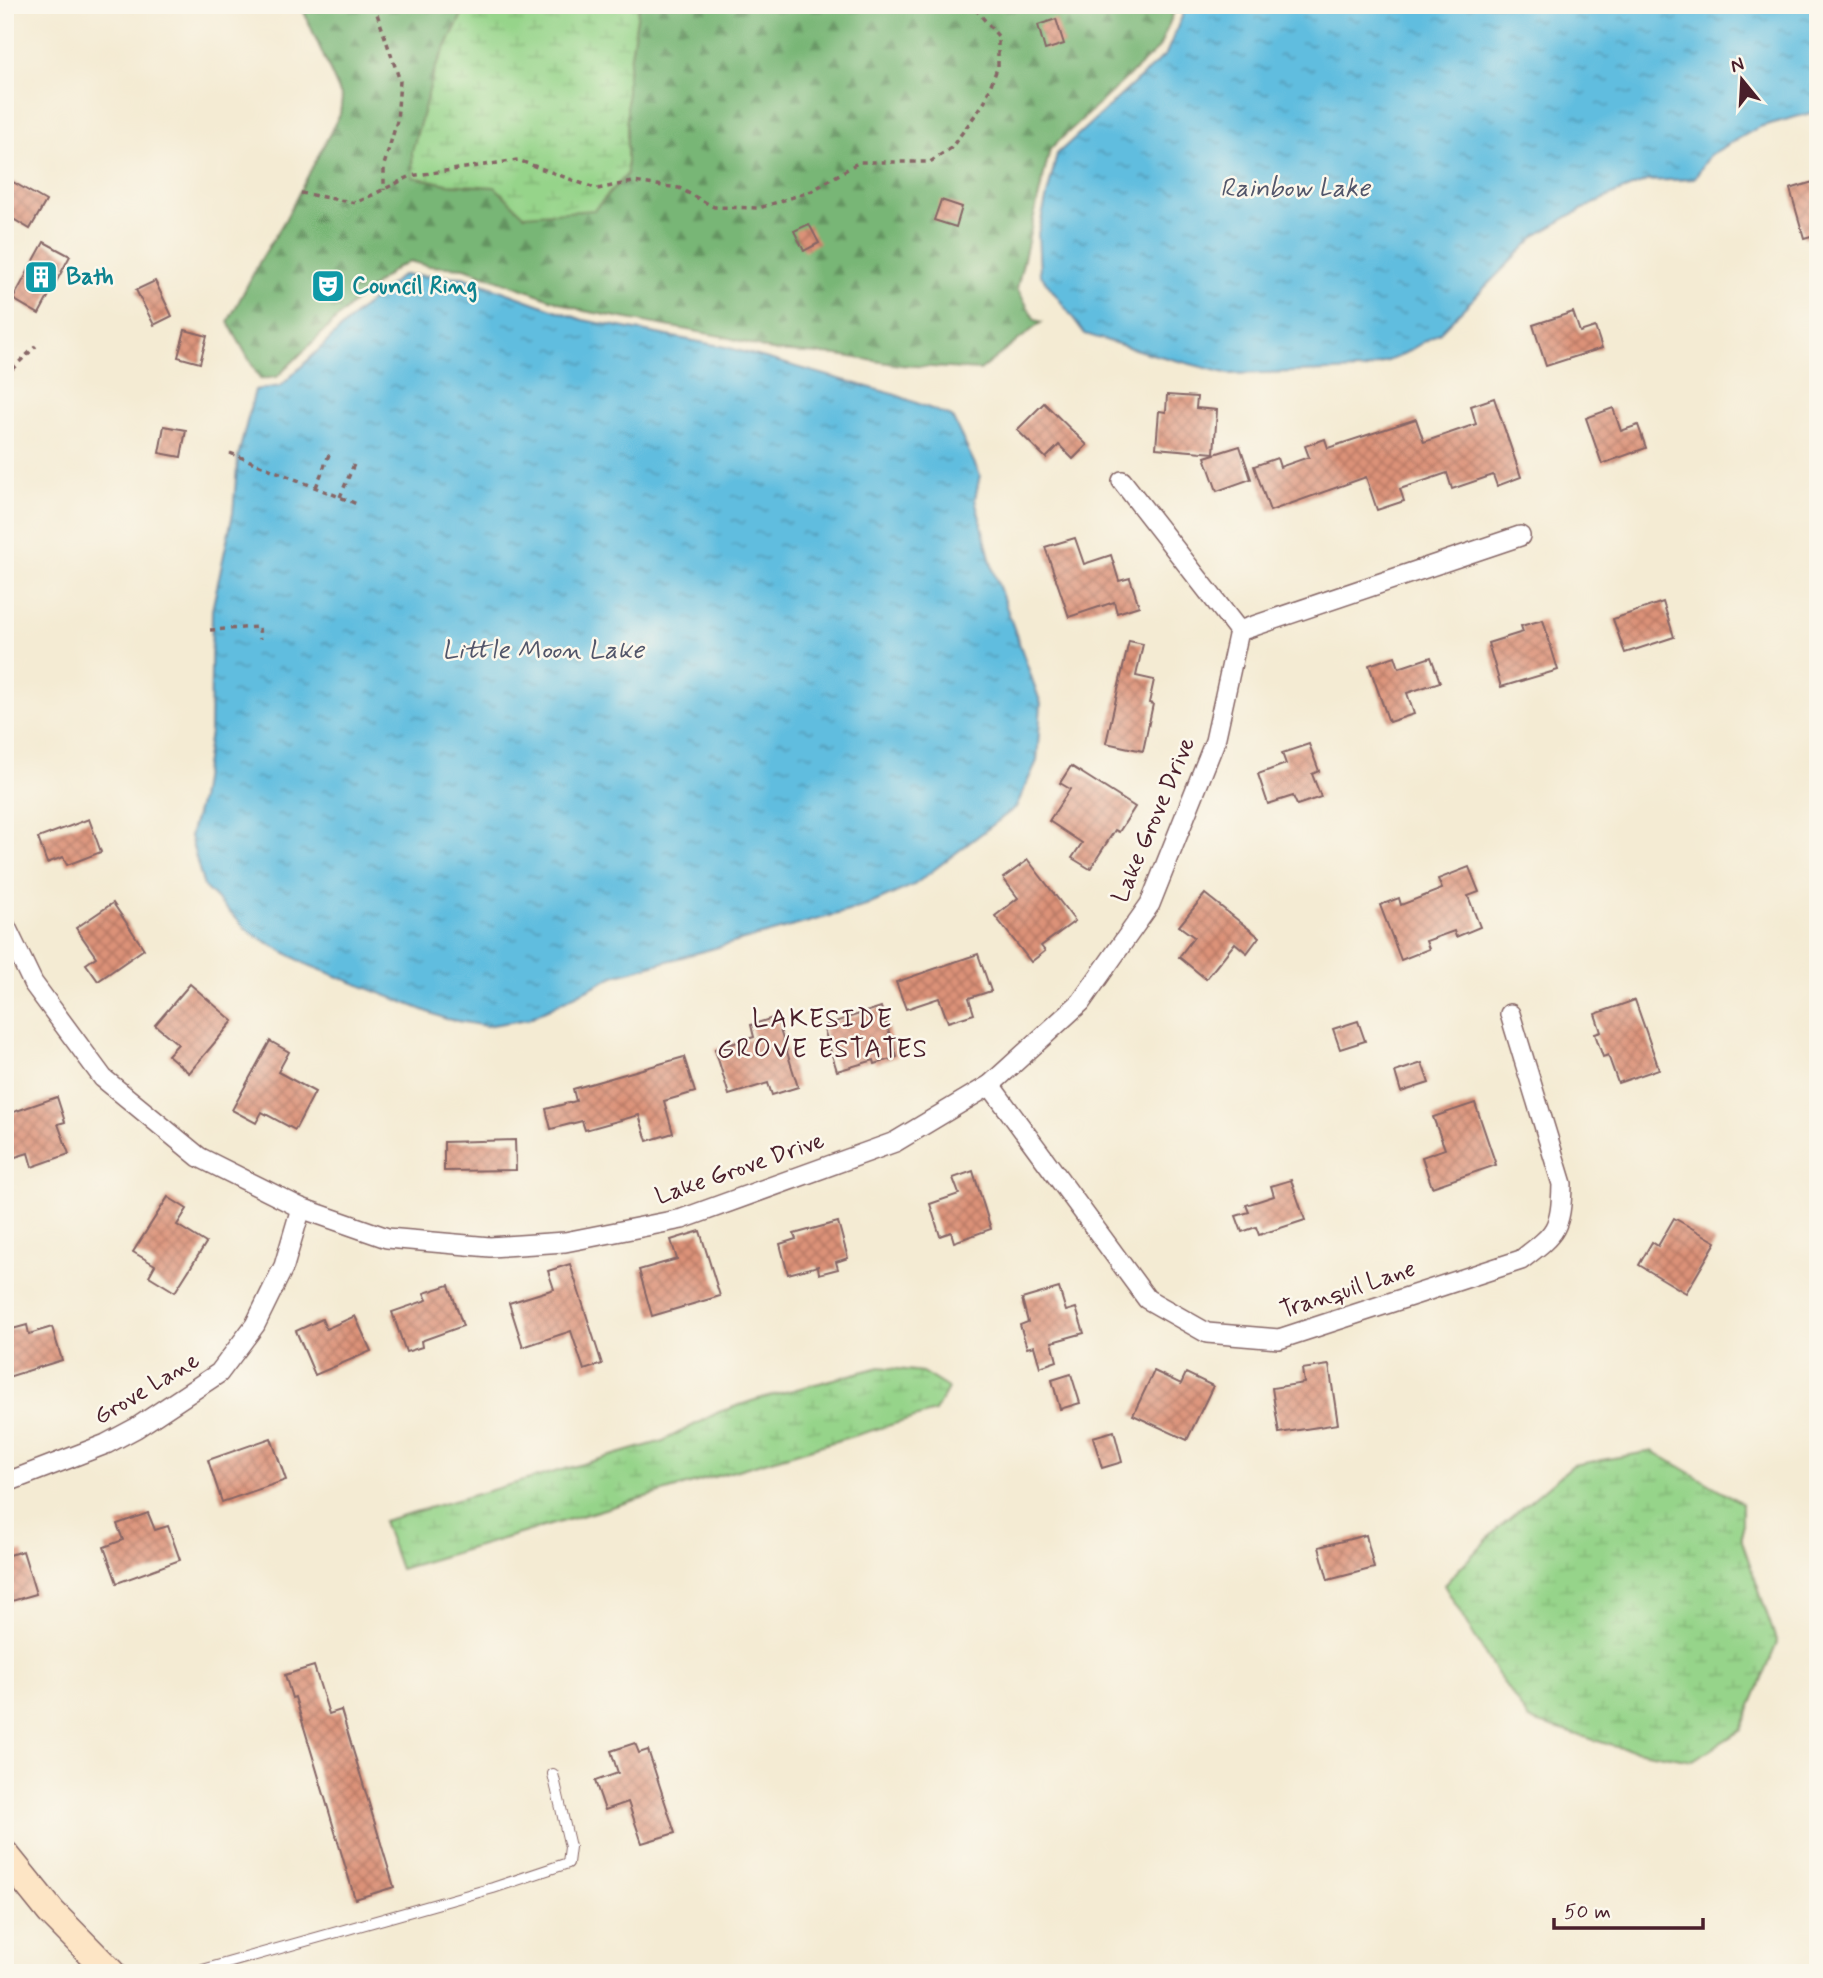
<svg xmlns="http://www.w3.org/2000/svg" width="1823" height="1978" viewBox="0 0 1823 1978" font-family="Mynerve,sans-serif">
  <defs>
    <pattern id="forest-firs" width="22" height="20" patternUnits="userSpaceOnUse" patternTransform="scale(1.75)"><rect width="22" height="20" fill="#78b676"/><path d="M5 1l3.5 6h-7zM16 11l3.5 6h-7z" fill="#649361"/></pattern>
    <pattern id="wetland-marsh" width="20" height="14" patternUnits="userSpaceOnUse" patternTransform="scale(1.75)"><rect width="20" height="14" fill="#96d48a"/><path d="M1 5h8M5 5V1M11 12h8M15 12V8" fill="none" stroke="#83b677"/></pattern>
    <pattern id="water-ripples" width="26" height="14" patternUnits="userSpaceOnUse" patternTransform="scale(1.75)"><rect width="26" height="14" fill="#61bddf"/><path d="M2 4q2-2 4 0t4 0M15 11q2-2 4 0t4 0" fill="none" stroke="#5299b5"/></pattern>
    <pattern id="building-cross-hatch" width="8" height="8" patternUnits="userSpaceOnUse" patternTransform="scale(1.75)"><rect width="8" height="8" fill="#dc9278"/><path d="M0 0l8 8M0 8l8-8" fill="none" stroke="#b47763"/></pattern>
  </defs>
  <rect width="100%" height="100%" fill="#fbf7ec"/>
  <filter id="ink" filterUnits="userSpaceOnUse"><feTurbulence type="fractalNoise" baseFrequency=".0143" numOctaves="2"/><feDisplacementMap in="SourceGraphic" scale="14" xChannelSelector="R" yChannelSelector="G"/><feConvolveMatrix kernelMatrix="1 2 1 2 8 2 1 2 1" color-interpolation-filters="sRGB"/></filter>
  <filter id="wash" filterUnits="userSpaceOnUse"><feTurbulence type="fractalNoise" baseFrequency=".00686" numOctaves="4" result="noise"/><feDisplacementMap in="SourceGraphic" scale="28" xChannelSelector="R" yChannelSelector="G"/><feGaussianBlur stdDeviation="1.57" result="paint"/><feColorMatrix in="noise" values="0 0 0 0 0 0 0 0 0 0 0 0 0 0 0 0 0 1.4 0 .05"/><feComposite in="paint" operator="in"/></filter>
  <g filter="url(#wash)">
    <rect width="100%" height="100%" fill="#f4ebd3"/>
    <!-- forest -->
    <path fill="url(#forest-firs)" stroke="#616a50" stroke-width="2" d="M 301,5 L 467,5 L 435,69 L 412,152 L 413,177 L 448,184 L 495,187 L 627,79 L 639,5 L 1177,5 L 1159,48 L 1050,149 L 1017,288 L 1035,320 L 1042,322 L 980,370 L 900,365 L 838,355 L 773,351 L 726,337 L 584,311 L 465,268 L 428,266 L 409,261 L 404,265 L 397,267 L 352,304 L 277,377 L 260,379 L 228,322 L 260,261 L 285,220 L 340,114 L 342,98 Z"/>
    <!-- wetland -->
    <g fill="url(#wetland-marsh)" stroke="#707a5a" stroke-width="2">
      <path d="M 467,5 L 639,5 L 627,79 L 627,174 L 594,210 L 524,215 L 495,187 L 448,184 L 413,177 L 412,152 L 435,69 Z"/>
      <path d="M 880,1367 L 922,1372 L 948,1388 L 935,1412 L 400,1569 L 383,1521 L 663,1441 L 719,1412 L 755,1400 Z"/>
      <path d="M 1653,1451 L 1742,1503 L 1742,1541 L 1777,1643 L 1741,1730 L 1693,1760 L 1617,1747 L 1529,1720 L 1491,1664 L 1444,1585 L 1497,1529 L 1573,1465 Z"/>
    </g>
    <!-- water -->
    <g fill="url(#water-ripples)" stroke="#566e85" stroke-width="2">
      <path d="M 1187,5 L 1818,5 L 1818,111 L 1759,127 L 1710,155 L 1694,179 L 1647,181 L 1614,194 L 1573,214 L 1537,235 L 1439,333 L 1398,357 L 1364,370 L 1229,374 L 1144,352 L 1085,334 L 1040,274 L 1038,233 L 1057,154 L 1166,54 Z"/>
      <path d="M 402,275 L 463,277 L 583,320 L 726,347 L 896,395 L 952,417 L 980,475 L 975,499 L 993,570 L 1041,704 L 1037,761 L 1016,807 L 914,885 L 866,906 L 614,976 L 528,1019 L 486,1026 L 446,1019 L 306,964 L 251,933 L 204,887 L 190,836 L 200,800 L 210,732 L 212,610 L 233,513 L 238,457 L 255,390 L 281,386 L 358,312 Z"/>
    </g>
    <g id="blocks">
      <!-- building -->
      <g fill="url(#building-cross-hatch)">
        <path d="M 1056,19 L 1064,44 L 1045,50 L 1038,25 Z"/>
        <path d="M 13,182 L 46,201 L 30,229 L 5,214 L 5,194 Z"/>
        <path d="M 1813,182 L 1818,197 L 1818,234 L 1804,238 L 1790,189 Z"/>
        <path d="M 941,200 L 962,207 L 956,227 L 934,220 Z"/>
        <path d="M 809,224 L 819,243 L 804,251 L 794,231 Z"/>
        <path d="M 44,242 L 70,256 L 39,314 L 13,299 Z"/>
        <path d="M 155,281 L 172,316 L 154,325 L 136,290 Z"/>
        <path d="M 1573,312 L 1580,332 L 1595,327 L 1602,348 L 1546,366 L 1533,325 Z"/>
        <path d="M 185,330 L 207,336 L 200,363 L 178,357 Z"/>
        <path d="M 1167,395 L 1197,397 L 1196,408 L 1217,410 L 1214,453 L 1156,448 L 1159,411 L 1166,412 Z"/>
        <path d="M 1494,398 L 1521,477 L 1497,486 L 1493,475 L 1452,489 L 1447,473 L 1400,489 L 1404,501 L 1377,510 L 1366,477 L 1270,511 L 1254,466 L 1277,458 L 1280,467 L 1309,457 L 1305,446 L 1325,439 L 1328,448 L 1416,419 L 1424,442 L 1476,424 L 1471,406 Z"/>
        <path d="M 1044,403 L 1087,445 L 1073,459 L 1059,445 L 1046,458 L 1017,430 Z"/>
        <path d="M 1613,408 L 1621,431 L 1638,425 L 1646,448 L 1602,464 L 1586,418 Z"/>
        <path d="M 164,426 L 186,430 L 181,457 L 159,453 Z"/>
        <path d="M 1240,446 L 1251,479 L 1217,491 L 1205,457 Z"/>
        <path d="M 1075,538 L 1084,564 L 1111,555 L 1119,581 L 1130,578 L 1139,606 L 1117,613 L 1114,602 L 1069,617 L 1045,547 Z"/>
        <path d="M 1663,602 L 1674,637 L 1625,653 L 1613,619 Z"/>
        <path d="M 1543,620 L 1558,670 L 1501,687 L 1488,643 L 1523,632 L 1521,626 Z"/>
        <path d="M 1129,641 L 1143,644 L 1136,676 L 1154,680 L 1149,703 L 1153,704 L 1143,751 L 1106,743 Z"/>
        <path d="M 1395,656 L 1399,668 L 1431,657 L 1440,682 L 1407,693 L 1414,714 L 1389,722 L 1369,665 Z"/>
        <path d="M 1309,744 L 1319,771 L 1312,774 L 1321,797 L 1297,805 L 1293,796 L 1268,804 L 1258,774 L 1286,764 L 1282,753 Z"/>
        <path d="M 1071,766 L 1135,807 L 1119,832 L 1115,830 L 1090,869 L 1072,858 L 1082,843 L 1049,821 L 1070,789 L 1060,783 Z"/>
        <path d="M 89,819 L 101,852 L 67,865 L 63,857 L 47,863 L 38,838 Z"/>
        <path d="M 1028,860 L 1075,921 L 1041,946 L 1045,951 L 1031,962 L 995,916 L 1018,898 L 1003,878 Z"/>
        <path d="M 1469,867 L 1479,892 L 1468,896 L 1480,927 L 1456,937 L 1454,931 L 1426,941 L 1429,949 L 1401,960 L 1380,905 L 1399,898 L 1401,905 L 1442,889 L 1438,879 Z"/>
        <path d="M 1205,894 L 1259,937 L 1247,953 L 1235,943 L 1206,979 L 1179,957 L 1194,937 L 1179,926 Z"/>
        <path d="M 113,903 L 144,949 L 98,981 L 86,964 L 96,957 L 76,928 Z"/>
        <path d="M 978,954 L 991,991 L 969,998 L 974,1014 L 948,1022 L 939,998 L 906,1009 L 896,982 Z"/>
        <path d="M 190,984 L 233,1021 L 189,1073 L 168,1055 L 178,1044 L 155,1025 Z"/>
        <path d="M 1635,1000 L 1659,1069 L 1618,1083 L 1608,1055 L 1603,1057 L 1595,1034 L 1601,1032 L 1595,1014 Z"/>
        <path d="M 881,1007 L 897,1057 L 875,1064 L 874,1060 L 837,1071 L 823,1026 Z"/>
        <path d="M 776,1017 L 798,1087 L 772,1095 L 768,1083 L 729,1095 L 715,1049 L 754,1037 L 751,1025 Z"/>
        <path d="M 1358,1021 L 1365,1041 L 1340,1049 L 1333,1029 Z"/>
        <path d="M 270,1041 L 289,1052 L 278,1072 L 315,1092 L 295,1130 L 262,1112 L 256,1123 L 232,1110 Z"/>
        <path d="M 684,1057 L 695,1092 L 664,1101 L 673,1133 L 647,1141 L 639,1115 L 585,1130 L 582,1121 L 551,1129 L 546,1109 L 576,1101 L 573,1089 Z"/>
        <path d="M 1422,1063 L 1429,1083 L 1401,1092 L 1395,1072 Z"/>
        <path d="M 57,1097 L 65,1122 L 58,1124 L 69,1154 L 32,1167 L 28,1153 L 9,1159 L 5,1148 L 5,1115 Z"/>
        <path d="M 1475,1103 L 1496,1165 L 1432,1187 L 1422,1157 L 1445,1149 L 1433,1117 Z"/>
        <path d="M 515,1140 L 516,1170 L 444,1171 L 444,1142 Z"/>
        <path d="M 973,1171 L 991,1229 L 954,1242 L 951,1232 L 940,1236 L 930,1204 L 959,1194 L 953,1178 Z"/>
        <path d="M 1291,1180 L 1305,1220 L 1259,1235 L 1256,1227 L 1242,1232 L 1236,1216 L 1249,1212 L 1246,1205 L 1274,1196 L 1271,1186 Z"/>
        <path d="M 168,1197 L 187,1209 L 177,1225 L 206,1243 L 175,1292 L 149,1276 L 155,1265 L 133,1252 Z"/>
        <path d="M 1674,1218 L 1716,1242 L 1686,1293 L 1639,1265 L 1652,1242 L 1658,1246 Z"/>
        <path d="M 838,1222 L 848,1258 L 836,1262 L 838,1269 L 819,1274 L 818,1266 L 788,1274 L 780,1244 L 796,1239 L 794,1234 Z"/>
        <path d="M 700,1231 L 720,1296 L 652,1316 L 639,1270 L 677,1259 L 671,1240 Z"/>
        <path d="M 570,1264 L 602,1364 L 584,1370 L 571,1331 L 523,1347 L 509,1303 L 554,1289 L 548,1271 Z"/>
        <path d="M 449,1285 L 463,1326 L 421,1341 L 422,1347 L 406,1352 L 392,1312 L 427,1300 L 424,1293 Z"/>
        <path d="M 1059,1288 L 1066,1311 L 1076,1308 L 1084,1333 L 1052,1342 L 1057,1361 L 1040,1367 L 1034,1346 L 1027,1348 L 1020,1325 L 1028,1322 L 1022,1299 Z"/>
        <path d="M 355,1316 L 371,1351 L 315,1375 L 296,1331 L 322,1319 L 326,1329 Z"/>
        <path d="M 27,1325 L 29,1334 L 52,1327 L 62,1360 L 5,1378 L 5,1331 Z"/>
        <path d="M 1329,1365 L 1338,1424 L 1279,1433 L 1272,1388 L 1304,1383 L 1302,1369 Z"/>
        <path d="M 1154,1371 L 1181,1384 L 1186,1373 L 1213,1386 L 1187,1440 L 1133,1415 Z"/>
        <path d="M 1071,1374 L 1080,1403 L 1060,1409 L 1052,1380 Z"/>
        <path d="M 1114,1431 L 1122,1462 L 1102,1468 L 1093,1437 Z"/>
        <path d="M 271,1438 L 286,1480 L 222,1502 L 208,1460 Z"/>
        <path d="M 148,1513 L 155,1530 L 168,1526 L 180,1560 L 117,1583 L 104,1547 L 123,1540 L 117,1524 Z"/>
        <path d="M 1366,1535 L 1374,1568 L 1328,1580 L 1319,1547 Z"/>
        <path d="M 23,1551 L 36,1594 L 5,1603 L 5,1556 Z"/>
        <path d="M 314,1666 L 329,1714 L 341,1710 L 394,1887 L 355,1899 L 295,1697 L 292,1698 L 285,1675 Z"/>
        <path d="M 635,1743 L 639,1753 L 648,1750 L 675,1833 L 642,1843 L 628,1802 L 605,1810 L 595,1781 L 618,1773 L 611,1751 Z"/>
      </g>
    </g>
  </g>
  <g filter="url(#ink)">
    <use href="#blocks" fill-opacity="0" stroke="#866666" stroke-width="2"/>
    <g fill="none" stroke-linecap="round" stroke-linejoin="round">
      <!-- lane casing -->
      <g stroke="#866666" stroke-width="12">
        <path id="lane" d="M 192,1973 L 493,1888 L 568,1863 L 570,1847 L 553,1774"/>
      </g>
      <!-- street casing -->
      <g stroke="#866666" stroke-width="22">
        <g id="street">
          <path d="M 1239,631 L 1520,536"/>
          <path d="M 5,925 L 33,983 L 103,1078 L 199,1157 L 301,1208 L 387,1238 L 490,1247 L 565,1242 L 682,1219 L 895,1142 L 990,1085 L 1081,1002 L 1150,904 L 1215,741 L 1239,631 L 1122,481"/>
          <path d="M 990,1085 L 1147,1299 L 1207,1333 L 1279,1339 L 1521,1260 C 1556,1233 1561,1230 1562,1184 L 1510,1014"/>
          <path d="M 5,1483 L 106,1444 L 136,1428 L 219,1373 L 255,1325 L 284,1266 L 301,1208"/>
        </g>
      </g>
      <!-- secondary casing -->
      <g stroke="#866666" stroke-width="31">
        <path id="secondary" d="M 5,1855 L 51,1912 L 111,1973"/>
      </g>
      <!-- path -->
      <g stroke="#866666" stroke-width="3.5" stroke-dasharray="5 5" stroke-linecap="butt">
        <path d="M 374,5 L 400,81 L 397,121 L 384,165 L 384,190"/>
        <path d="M 301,193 L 356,203 L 411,176 L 518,160 L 597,189 L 633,182 L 679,188 L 714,207 L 759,208 L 812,191 L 859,162 L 930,162 L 951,148 L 984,103 L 998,66 L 998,36 L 972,5"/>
        <path d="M 5,376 L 36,346"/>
        <path d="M 230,453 L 357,504"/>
        <path d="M 316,487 L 330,452"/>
        <path d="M 340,497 L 355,462"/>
        <path d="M 210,630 L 259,627 L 260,639"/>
      </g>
      <!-- lane -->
      <use href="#lane" stroke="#fff" stroke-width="10"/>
      <!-- street -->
      <use href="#street" stroke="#fff" stroke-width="19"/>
      <!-- secondary -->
      <use href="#secondary" stroke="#fde5c5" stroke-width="28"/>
    </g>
  </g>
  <!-- icons -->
  <defs>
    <g id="building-square" transform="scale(1.75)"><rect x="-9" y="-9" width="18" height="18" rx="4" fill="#0f9aa8" stroke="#fbf7ec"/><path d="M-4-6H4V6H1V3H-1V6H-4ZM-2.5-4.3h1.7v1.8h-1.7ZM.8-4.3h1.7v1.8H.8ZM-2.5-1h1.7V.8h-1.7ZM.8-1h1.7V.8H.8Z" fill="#fff"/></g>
    <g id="theatre-square" transform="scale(1.75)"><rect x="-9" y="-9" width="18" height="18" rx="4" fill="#0f9aa8" stroke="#fbf7ec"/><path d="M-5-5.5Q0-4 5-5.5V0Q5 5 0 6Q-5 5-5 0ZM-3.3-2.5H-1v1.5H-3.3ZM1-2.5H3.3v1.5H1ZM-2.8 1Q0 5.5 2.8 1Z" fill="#fff"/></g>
  </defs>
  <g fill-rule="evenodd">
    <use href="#building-square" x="41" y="277"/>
    <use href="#theatre-square" x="328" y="286"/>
  </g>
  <g text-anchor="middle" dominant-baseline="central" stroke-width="5" stroke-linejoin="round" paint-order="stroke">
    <!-- culture labels -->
    <g font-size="24" font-weight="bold" fill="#0d838f" stroke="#fbf7ec" text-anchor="start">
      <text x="66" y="277">Bath</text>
      <text x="352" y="286">Council Ring</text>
    </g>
    <!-- street labels -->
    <g font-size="24" fill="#4a1f2b" stroke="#fbf7ec">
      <text transform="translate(1154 820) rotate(-67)">Lake Grove Drive</text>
      <text transform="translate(740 1169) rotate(-19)">Lake Grove Drive</text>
      <text transform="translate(1348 1290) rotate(-18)">Tranquil Lane</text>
      <text transform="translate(147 1389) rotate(-31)">Grove Lane</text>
    </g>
    <!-- water labels -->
    <g font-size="26" font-style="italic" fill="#52566a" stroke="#fbf7ec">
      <text x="1295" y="189">Rainbow Lake</text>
      <text x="543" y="651">Little Moon Lake</text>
    </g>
    <!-- neighbourhood labels -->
    <g font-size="26" letter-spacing="2" fill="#4a1f2b" stroke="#fbf7ec">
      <text x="823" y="1020">LAKESIDE<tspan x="823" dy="30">GROVE ESTATES</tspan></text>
    </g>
  </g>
  <!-- margin -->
  <rect width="1823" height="1978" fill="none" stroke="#fbf7ec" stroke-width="28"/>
  <!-- north arrow -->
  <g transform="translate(1742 80) rotate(342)" stroke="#fbf7ec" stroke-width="5" paint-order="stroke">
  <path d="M0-5L12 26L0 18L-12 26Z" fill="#4a1f2b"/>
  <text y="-10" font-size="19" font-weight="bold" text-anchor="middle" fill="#4a1f2b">N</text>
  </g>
  <!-- scale -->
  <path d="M1554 1918v10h149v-10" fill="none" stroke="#4a1f2b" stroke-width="3.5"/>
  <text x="1564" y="1918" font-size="21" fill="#4a1f2b" stroke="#fbf7ec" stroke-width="5" paint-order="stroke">50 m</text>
</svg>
